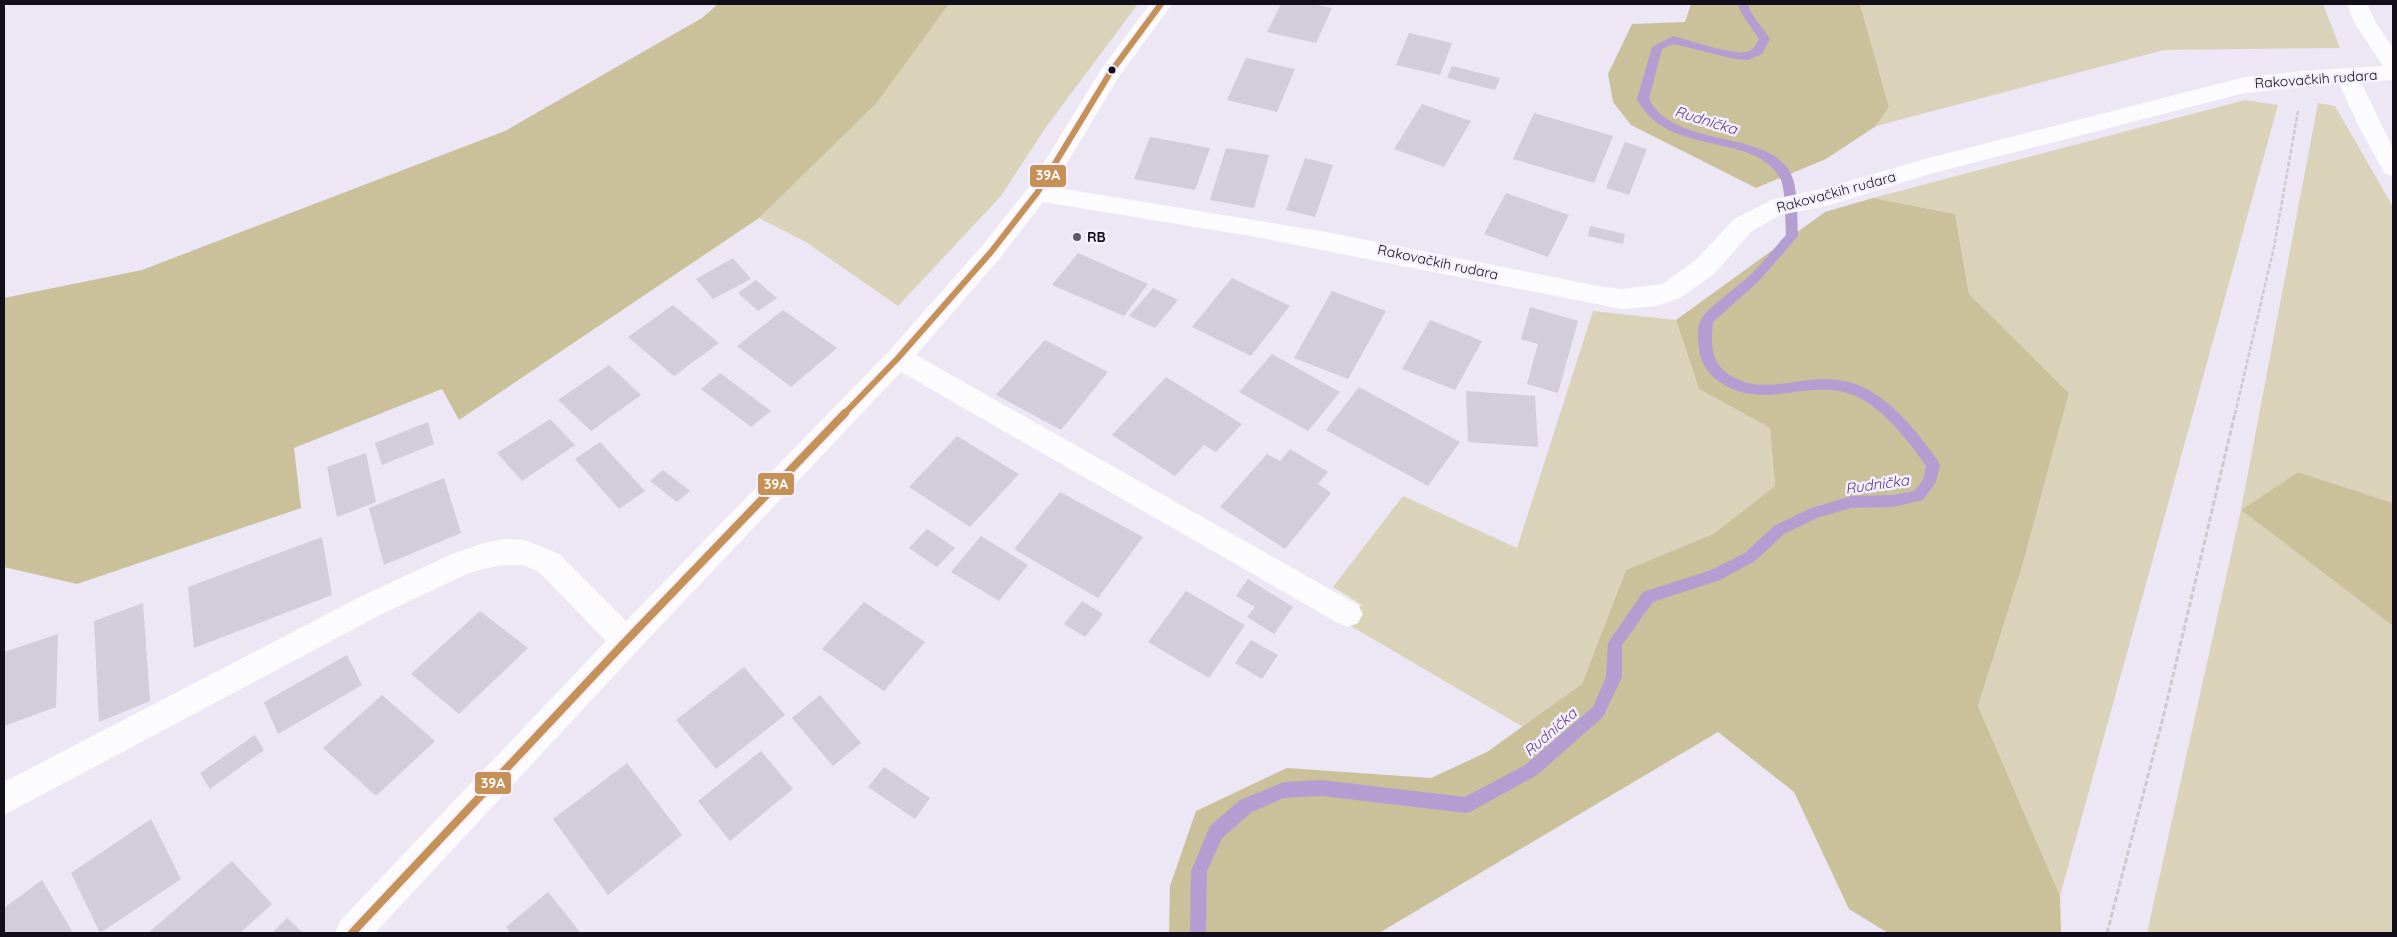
<svg xmlns="http://www.w3.org/2000/svg" width="2397" height="937" viewBox="0 0 2397 937" font-family="Quicksand,sans-serif">
  <rect width="100%" height="100%" fill="#ece6f5"/>
  <!-- green -->
  <g fill="#dad3b9">
    <path d="M 949,4 L 1138,4 L 1046,127 L 1001,196 L 898,306 L 806,242 L 759,218 L 876,104 Z"/>
    <path d="M 1860,4 L 2323,4 L 2340,48 L 2164,50 L 1876,126 L 1889,107 Z"/>
    <path d="M 2245,100 L 2278,105 L 2060,896 L 1978,706 L 2021,570 L 2069,393 L 1969,294 L 1955,214 L 1873,198 Z"/>
    <path d="M 2318,103 L 2335,106 L 2393,207 L 2393,503 L 2298,472 L 2241,510 L 2393,626 L 2393,933 L 2147,933 L 2241,510 Z"/>
    <path d="M 1593,311 L 1676,320 L 1699,389 L 1770,428 L 1775,486 L 1713,534 L 1626,570 L 1582,684 L 1523,727 L 1344,622 L 1362,605 L 1333,587 L 1403,496 L 1517,548 Z"/>
  </g>
  <!-- forest -->
  <g fill="#cac19b">
    <path d="M 718,4 L 949,4 L 876,104 L 759,218 L 459,420 L 442,389 L 294,448 L 301,508 L 77,584 L 4,567 L 4,298 L 142,270 L 505,131 L 702,18 Z"/>
    <path d="M 1691,4 L 1860,4 L 1889,107 L 1876,126 L 1826,159 L 1756,188 L 1631,125 L 1613,102 L 1608,74 L 1632,24 L 1685,22 Z"/>
    <path d="M 1873,198 L 1955,214 L 1969,294 L 2069,393 L 2021,570 L 1978,706 L 2060,896 L 2061,933 L 1888,933 L 1849,909 L 1794,792 L 1718,732 L 1379,933 L 1169,933 L 1170,886 L 1196,811 L 1287,768 L 1431,778 L 1487,752 L 1582,684 L 1626,570 L 1713,534 L 1775,486 L 1770,428 L 1699,389 L 1676,320 L 1825,212 Z"/>
    <path d="M 2298,472 L 2393,503 L 2393,626 L 2241,510 Z"/>
  </g>
  <g fill="none" stroke-linecap="round" stroke-linejoin="round">
    <!-- stream -->
    <path fill="#b39dd1" fill-rule="evenodd" d="M 1738,4 L 1748,4 L 1750,11 L 1770,39 L 1762,54 L 1748,60 L 1734,59 L 1674,44 L 1662,49 L 1649,99 C 1675,151 1776,127 1793,179 C 1798,194 1797,220 1798,236 L 1758,282 L 1713,322 C 1711,344 1710,363 1731,376 C 1761,394 1793,379 1825,379 C 1835,379 1848,381 1858,385 C 1891,398 1918,433 1938,461 L 1940,465 L 1936,482 L 1923,500 L 1893,507 L 1851,508 L 1817,518 L 1784,534 L 1755,561 L 1720,580 L 1653,602 L 1622,645 L 1622,677 L 1603,717 L 1537,775 L 1472,811 L 1466,813 L 1322,796 L 1284,798 L 1252,812 L 1222,838 L 1207,871 L 1206,933 L 1190,933 L 1191,871 L 1210,826 L 1240,800 L 1284,782 L 1322,780 L 1465,797 L 1525,765 L 1593,707 L 1606,677 L 1608,643 L 1643,592 L 1711,570 L 1745,553 L 1774,526 L 1809,509 L 1851,496 L 1893,495 L 1914,491 L 1923,480 L 1926,466 C 1910,442 1880,405 1853,395 C 1810,377 1767,411 1723,384 C 1712,378 1704,368 1700,355 C 1698,345 1696,326 1702,318 C 1710,306 1736,288 1748,277 C 1762,265 1773,249 1786,235 C 1785,221 1786,188 1780,178 C 1754,131 1667,158 1637,99 L 1652,47 L 1673,36 C 1690,40 1731,55 1746,52 C 1753,51 1756,45 1759,39 L 1740,11 Z"/>
  </g>
  <!-- building -->
  <g fill="#d3cdda">
    <path d="M 1281,4 L 1312,4 L 1332,8 L 1316,43 L 1267,32 Z"/>
    <path d="M 1409,33 L 1452,43 L 1440,75 L 1396,65 Z"/>
    <path d="M 1246,58 L 1295,69 L 1277,112 L 1227,100 Z"/>
    <path d="M 1452,66 L 1500,78 L 1495,90 L 1447,78 Z"/>
    <path d="M 1422,104 L 1471,121 L 1444,167 L 1394,149 Z"/>
    <path d="M 1534,113 L 1613,136 L 1594,183 L 1513,159 Z"/>
    <path d="M 1150,137 L 1210,148 L 1195,190 L 1134,179 Z"/>
    <path d="M 1625,142 L 1647,149 L 1629,195 L 1606,188 Z"/>
    <path d="M 1226,148 L 1269,155 L 1254,208 L 1210,200 Z"/>
    <path d="M 1305,158 L 1333,165 L 1315,217 L 1286,210 Z"/>
    <path d="M 1506,193 L 1569,215 L 1548,257 L 1484,234 Z"/>
    <path d="M 1590,226 L 1625,234 L 1623,244 L 1588,236 Z"/>
    <path d="M 1078,253 L 1148,284 L 1124,316 L 1052,285 Z"/>
    <path d="M 733,258 L 751,279 L 713,299 L 696,279 Z"/>
    <path d="M 1232,278 L 1290,306 L 1251,356 L 1192,327 Z"/>
    <path d="M 756,280 L 777,298 L 758,311 L 738,293 Z"/>
    <path d="M 1153,288 L 1178,300 L 1155,328 L 1129,316 Z"/>
    <path d="M 1332,291 L 1386,311 L 1348,379 L 1294,358 Z"/>
    <path d="M 673,305 L 719,343 L 674,376 L 628,337 Z"/>
    <path d="M 1530,307 L 1578,321 L 1558,393 L 1527,384 L 1538,344 L 1521,339 Z"/>
    <path d="M 783,310 L 837,348 L 791,387 L 737,346 Z"/>
    <path d="M 1430,320 L 1482,341 L 1455,390 L 1402,369 Z"/>
    <path d="M 1045,340 L 1108,372 L 1061,430 L 996,395 Z"/>
    <path d="M 1272,354 L 1340,392 L 1308,431 L 1239,392 Z"/>
    <path d="M 609,365 L 641,395 L 591,431 L 558,400 Z"/>
    <path d="M 720,373 L 771,411 L 751,427 L 701,389 Z"/>
    <path d="M 1166,377 L 1242,424 L 1216,452 L 1204,445 L 1175,476 L 1112,435 Z"/>
    <path d="M 1359,387 L 1460,442 L 1428,486 L 1326,430 Z"/>
    <path d="M 1466,391 L 1535,396 L 1538,447 L 1468,442 Z"/>
    <path d="M 550,419 L 575,445 L 522,481 L 497,453 Z"/>
    <path d="M 428,422 L 434,444 L 382,465 L 375,443 Z"/>
    <path d="M 957,436 L 1019,474 L 970,527 L 909,487 Z"/>
    <path d="M 600,442 L 645,491 L 619,509 L 575,459 Z"/>
    <path d="M 1290,449 L 1328,472 L 1318,484 L 1331,493 L 1285,549 L 1220,507 L 1267,454 L 1280,461 Z"/>
    <path d="M 366,453 L 376,502 L 337,517 L 327,467 Z"/>
    <path d="M 663,470 L 690,491 L 677,502 L 650,481 Z"/>
    <path d="M 444,478 L 461,533 L 384,565 L 369,508 Z"/>
    <path d="M 1060,492 L 1143,537 L 1098,598 L 1014,549 Z"/>
    <path d="M 927,529 L 955,548 L 937,567 L 909,548 Z"/>
    <path d="M 981,536 L 1028,565 L 999,601 L 951,572 Z"/>
    <path d="M 322,537 L 332,595 L 194,648 L 188,587 Z"/>
    <path d="M 1248,579 L 1293,607 L 1274,634 L 1247,617 L 1255,607 L 1236,596 Z"/>
    <path d="M 1186,591 L 1245,625 L 1209,678 L 1148,642 Z"/>
    <path d="M 1082,601 L 1103,614 L 1085,637 L 1064,624 Z"/>
    <path d="M 864,602 L 925,642 L 884,691 L 822,649 Z"/>
    <path d="M 143,603 L 150,701 L 99,722 L 94,621 Z"/>
    <path d="M 480,611 L 528,648 L 459,714 L 411,674 Z"/>
    <path d="M 58,634 L 56,707 L 4,726 L 4,652 Z"/>
    <path d="M 1251,640 L 1278,655 L 1262,679 L 1235,663 Z"/>
    <path d="M 347,655 L 362,685 L 278,734 L 264,702 Z"/>
    <path d="M 744,667 L 785,715 L 716,769 L 676,720 Z"/>
    <path d="M 382,695 L 435,741 L 376,796 L 323,748 Z"/>
    <path d="M 820,695 L 861,743 L 833,766 L 792,718 Z"/>
    <path d="M 255,735 L 264,750 L 210,789 L 200,773 Z"/>
    <path d="M 761,751 L 793,789 L 730,841 L 698,801 Z"/>
    <path d="M 627,763 L 682,835 L 608,895 L 553,819 Z"/>
    <path d="M 884,767 L 930,798 L 915,819 L 868,787 Z"/>
    <path d="M 151,819 L 181,879 L 100,933 L 71,873 Z"/>
    <path d="M 232,861 L 272,904 L 240,933 L 148,933 Z"/>
    <path d="M 42,880 L 73,933 L 4,933 L 4,908 Z"/>
    <path d="M 548,892 L 580,932 L 511,933 L 506,927 Z"/>
    <path d="M 287,918 L 303,933 L 272,933 Z"/>
  </g>
  <g fill="none" stroke-linecap="round" stroke-linejoin="round">
    <!-- path-far1 -->
    <path stroke="#cbcace" stroke-width="2.5" stroke-dasharray="4.5 2" stroke-linecap="butt" d="M 2235,414 L 2274,247 L 2298,111"/>
    <!-- path -->
    <path stroke="#cbcace" stroke-width="3" stroke-dasharray="5.5 2.5" stroke-linecap="butt" d="M 2107,933 L 2163,718 L 2235,413"/>
    <!-- street -->
    <path fill="#fcfbfe" fill-rule="evenodd" d="M 1150,4 L 1172,4 L 1118,78 L 1053,187 L 1321,231 L 1604,287 L 1622,289 L 1662,284 L 1696,260 L 1734,219 L 1774,199 L 1826,188 L 1928,158 L 2245,77 L 2303,71 L 2383,66 L 2355,24 L 2347,4 L 2367,4 L 2376,23 L 2393,48 L 2393,80 L 2361,82 L 2393,148 L 2393,176 L 2385,174 L 2360,129 L 2339,83 L 2245,93 L 1930,174 L 1826,206 L 1780,215 L 1752,231 L 1714,274 L 1680,298 L 1656,306 L 1622,309 L 1250,236 L 1043,202 L 1000,258 L 916,355 L 1358,605 L 1363,614 L 1358,623 L 1348,627 L 1338,623 L 901,372 L 637,651 L 375,933 L 335,933 L 340,921 L 606,641 L 539,572 L 523,565 L 503,565 L 484,569 L 469,573 L 382,614 L 4,815 L 4,782 L 362,596 L 452,554 L 484,543 L 503,539 L 525,540 L 559,554 L 626,621 L 889,351 L 982,246 L 1029,187 L 1102,68 Z"/>
    <!-- bus-1-far1 casing -->
    <g stroke="#f5f0fe" stroke-width="9">
      <path id="bus-1-far1" d="M 844,414 L 898,358 L 991,252 L 1037,193 L 1110,73 L 1161,4"/>
    </g>
    <!-- bus-1 casing -->
    <g stroke="#f5f0fe" stroke-width="12">
      <path id="bus-1" d="M 352,933 L 626,641 L 845,413"/>
    </g>
    <!-- bus-1-far1 -->
    <use href="#bus-1-far1" stroke="#c59157" stroke-width="6"/>
    <!-- bus-1 -->
    <use href="#bus-1" stroke="#c59157" stroke-width="8"/>
  </g>
  <!-- markers -->
  <circle fill="#130f1a" stroke="#f5f0fe" stroke-width="2" cx="1112" cy="70" r="4.5"/>
  <circle fill="#5f5a67" stroke="#f5f0fe" stroke-width="2" cx="1077" cy="237" r="5"/>
  <g text-anchor="middle" dominant-baseline="central" stroke-width="5" stroke-linejoin="round" paint-order="stroke">
    <!-- street labels -->
    <g font-size="14" fill="#130f1a" stroke="#f5f0fe">
      <text transform="translate(2316 79) rotate(-4)">Rakovačkih rudara</text>
      <text transform="translate(1836 192) rotate(-15)">Rakovačkih rudara</text>
      <text transform="translate(1438 262) rotate(12)">Rakovačkih rudara</text>
    </g>
    <!-- poi labels -->
    <g font-size="14" font-weight="bold" fill="#130f1a" stroke="#f5f0fe" text-anchor="start">
      <text x="1087" y="237">RB</text>
    </g>
    <!-- water labels -->
    <g font-size="15" font-style="italic" fill="#5f388a" stroke="#f5f0fe">
      <text transform="translate(1706 120) rotate(17)">Rudnička</text>
      <text transform="translate(1877 484) rotate(-8)">Rudnička</text>
      <text transform="translate(1550 732) rotate(-41)">Rudnička</text>
    </g>
  </g>
  <g stroke="#f5f0fe" stroke-width="2">
    <rect x="1029" y="164" width="38" height="24" rx="5" fill="#c59157"/>
    <rect x="757" y="472" width="38" height="24" rx="5" fill="#c59157"/>
    <rect x="474" y="771" width="38" height="24" rx="5" fill="#c59157"/>
  </g>
  <g font-size="14" text-anchor="middle" font-weight="bold" fill="#fff">
    <text x="1048" y="180">39A</text>
    <text x="776" y="489">39A</text>
    <text x="493" y="788">39A</text>
  </g>
  <!-- border -->
  <rect width="2397" height="937" fill="none" stroke="#130f1a" stroke-width="10"/>
</svg>
